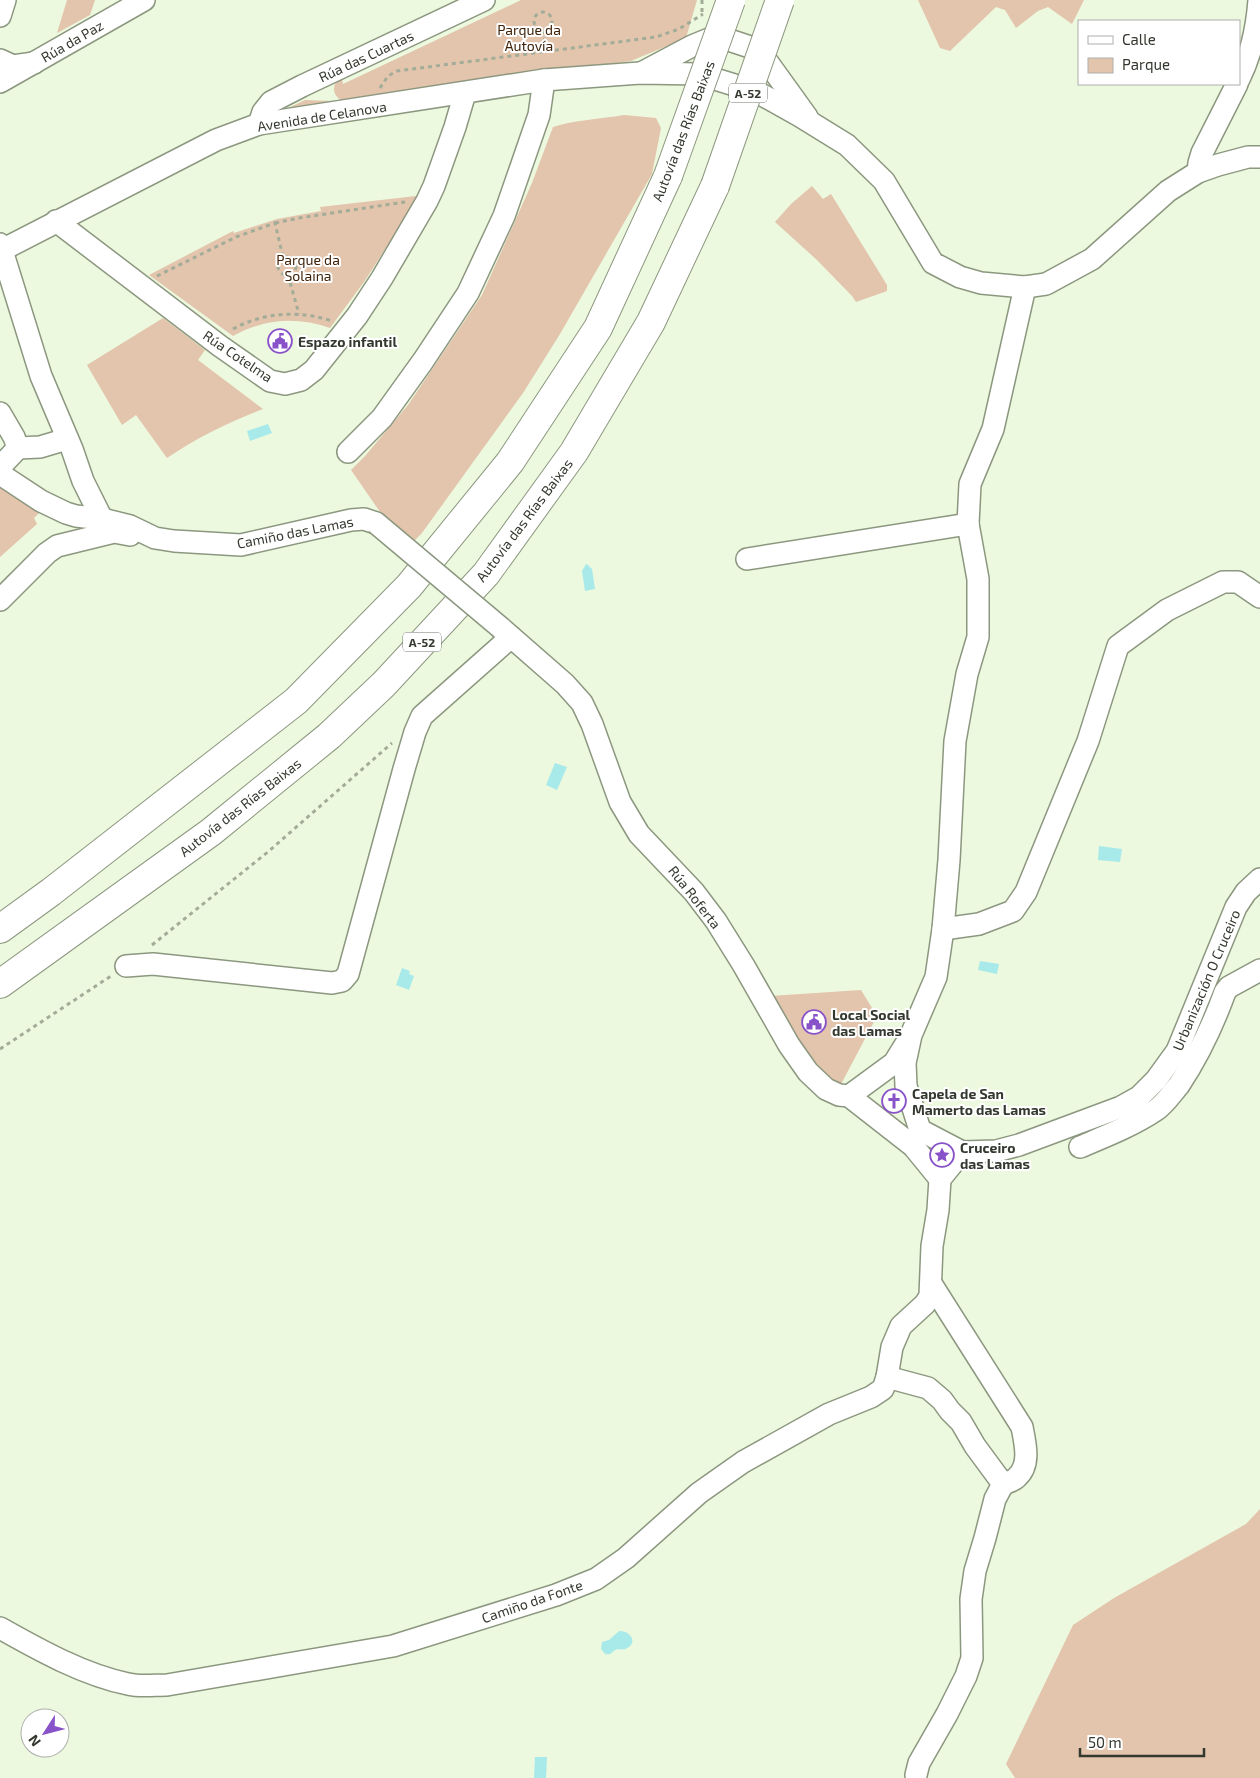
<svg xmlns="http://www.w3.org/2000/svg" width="1260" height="1778" viewBox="0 0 1260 1778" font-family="'Exo 2',sans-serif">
  <rect width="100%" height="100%" fill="#ecf9df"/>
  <!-- green -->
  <g fill="#e3c4ac">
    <path d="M 67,0 L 95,0 L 90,15 L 57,33 Z"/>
    <path d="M 521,0 L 697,0 L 686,38 L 631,61 L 344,102 C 336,98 332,92 335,84 L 344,77 L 342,79 L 343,84 Z"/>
    <path d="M 918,0 L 1084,0 L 1072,24 L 1048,7 L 1038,11 L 1016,28 L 1005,10 L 996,7 L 950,51 L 940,48 Z"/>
    <path d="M 305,100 L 332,101 L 332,106 L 286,109 Z"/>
    <path d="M 624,115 L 656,118 L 661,128 L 652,174 L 560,334 L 523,393 L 422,533 L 413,542 L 387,522 L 351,470 L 365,456 L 408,405 L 482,295 L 532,183 L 553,127 C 573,120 601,119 624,115 Z"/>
    <path d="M 812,186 L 823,199 L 831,194 L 887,285 L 887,291 L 856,302 L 852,296 L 817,260 L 775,222 L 791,204 Z"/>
    <path d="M 416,196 L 412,207 L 364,282 L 330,328 C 296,316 264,319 233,336 L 149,275 L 233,231 L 234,233 L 277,219 L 321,211 L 320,207 Z"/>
    <path d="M 163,318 L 205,350 L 198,360 L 263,409 C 229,422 198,437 167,458 L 136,415 L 122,425 L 87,365 Z"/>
    <path d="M 0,481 L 44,508 L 34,518 L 37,524 L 0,557 Z"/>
    <path d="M 861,990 L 877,1016 L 839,1088 L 816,1069 L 770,996 Z"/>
    <path d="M 1260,1509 L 1260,1778 L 1015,1778 L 1006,1764 L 1073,1625 L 1114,1598 L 1246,1524 Z"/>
  </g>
  <!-- water -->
  <g fill="#a8e9ea">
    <path d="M 268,424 L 272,433 L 250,441 L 247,431 Z"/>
    <path d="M 586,564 L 588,565 L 592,569 L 595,589 L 585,591 L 582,571 Z"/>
    <path d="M 555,763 L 567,767 L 557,790 L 546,785 Z"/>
    <path d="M 1099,846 L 1122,849 L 1120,862 L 1098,860 Z"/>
    <path d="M 980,961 L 999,964 L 997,974 L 978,970 Z"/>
    <path d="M 402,968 L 410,971 L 409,974 L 414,976 L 409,990 L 396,985 Z"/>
    <path d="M 619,1631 C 629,1630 639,1642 627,1648 C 623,1651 619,1648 615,1650 C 611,1653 611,1655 605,1654 L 601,1649 L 602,1642 L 609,1640 Z"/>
    <path d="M 535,1757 L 547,1757 L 546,1778 L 534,1778 Z"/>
  </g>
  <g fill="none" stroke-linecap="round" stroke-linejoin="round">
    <!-- minor casing -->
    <g stroke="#8c977f" stroke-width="24">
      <g id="minor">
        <path d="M 0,16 L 5,0"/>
        <path d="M 0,60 L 13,66 L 34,63"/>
        <path d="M 643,72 L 692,46 L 709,39 L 723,38 L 750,47 L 766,60 L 807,117"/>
        <path d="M 1239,79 C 1251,55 1257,27 1259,0"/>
        <path d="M 0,82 L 144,0"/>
        <path d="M 259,124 L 263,112 L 271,102 L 302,86 L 484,0"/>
        <path d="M 1198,172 L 1199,163 L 1202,153 L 1237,84"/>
        <path d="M 56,221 L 220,346 L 270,381 L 285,384 L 301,380 L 314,370 L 357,316 L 382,278 L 427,201 L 434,186 L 455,127 L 465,93"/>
        <path d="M 0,244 L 41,376 L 72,449 L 83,481 L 102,519"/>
        <path d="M 0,251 L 216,140 L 259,124 L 544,80 L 640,73 L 699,74 L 757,92 L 800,116 L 847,145 L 884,181 L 933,263 L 960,277 L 981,283 L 1025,287 L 1046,284 L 1092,259 L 1168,191 L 1198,172 L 1218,165 L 1248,157 L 1260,157"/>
        <path d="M 0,413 L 14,437 L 18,448 L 0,467"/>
        <path d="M 18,448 L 40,447 L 67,439"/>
        <path d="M 348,452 L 382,418 L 423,361 L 468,293 L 504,216 L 539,115 L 544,80"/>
        <path d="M 0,474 L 41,501 L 66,513 L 76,516 L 102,519 L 130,526 L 155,538 L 174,541 L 241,545 L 351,520 L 364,519 L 376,523"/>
        <path d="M 747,559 L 968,524"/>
        <path d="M 0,600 L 47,553 L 57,546 L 114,532 L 130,535"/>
        <path d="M 501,628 L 565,684 L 582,703 L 592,724 L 620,802 L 639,834 L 694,892 L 716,921 L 744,966 L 789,1045 L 808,1072 L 826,1089 L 839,1095 L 849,1096 L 913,1146 L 940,1179"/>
        <path d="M 943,929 L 979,924 L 1013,911 L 1026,892 L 1088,741 L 1118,646 L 1167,610 L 1223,582 L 1238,582 L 1260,597"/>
        <path d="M 126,966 L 153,964 L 332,983 L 342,981 L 348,974 L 404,769 L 415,732 L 422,716 L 511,637"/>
        <path d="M 849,1096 L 894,1063 L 907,1042"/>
        <path d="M 920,1130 L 962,1152 L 996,1151 L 1019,1145 L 1121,1107 L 1139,1097 L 1156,1080 L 1177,1051 L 1236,907 L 1246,892 L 1260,879"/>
        <path d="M 913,1146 L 920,1130 L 906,1086 L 905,1063 L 911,1035 L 936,977 L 943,929 L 949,860 L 955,741 L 967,674 L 978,637 L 978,579 L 968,524 L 970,484 L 993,429 L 1025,287"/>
        <path d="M 1080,1147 C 1106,1136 1132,1126 1156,1110 C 1165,1104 1172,1093 1179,1085 C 1199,1055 1213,1025 1225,992 L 1229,987 L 1260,970"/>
        <path d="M 932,1285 L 1022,1427 C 1025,1443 1031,1465 1017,1477 C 1014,1481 1007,1482 1003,1484"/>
        <path d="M 887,1377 L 928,1388 L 942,1400 L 950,1411 L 961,1422 L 975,1446 L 1003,1484 L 995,1499 L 985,1538 L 975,1571 L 971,1599 L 972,1658 L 966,1676 L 947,1714 L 919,1763 L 916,1775"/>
        <path d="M 0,1628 C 39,1650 84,1675 128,1684 C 140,1687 154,1685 167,1685 L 393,1646 L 556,1595 L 596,1579 L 626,1558 L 699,1493 L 743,1462 L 829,1414 L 871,1397 L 883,1389 L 887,1377 L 892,1347 L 901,1326 L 925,1304 L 930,1296 L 932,1246 L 938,1210 L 940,1179 L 962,1152"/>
      </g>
    </g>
    <!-- highway casing -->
    <g stroke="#8c977f" stroke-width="30">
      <g id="highway">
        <path d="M 0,929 L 51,892 L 296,701 L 409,586 L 510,462 L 598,328 L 668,176"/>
        <path d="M 0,984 L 211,832 L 329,736 L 384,684 L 486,574 L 574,452 L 651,322 L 715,186"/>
      </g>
    </g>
    <!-- path -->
    <g stroke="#a2ac98" stroke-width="3" stroke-dasharray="4 4" stroke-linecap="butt">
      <path d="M 702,0 L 702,14"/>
      <circle cx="543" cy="21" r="9"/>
      <path d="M 543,30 L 547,51"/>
      <path d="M 380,88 L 388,76 L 397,71 L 656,37 L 679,29 L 703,14"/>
      <path d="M 275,223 L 299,218 L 405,202"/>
      <circle cx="287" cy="266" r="9"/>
      <path d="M 288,275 L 299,314"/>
      <path d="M 157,276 L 236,237 L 275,223 L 283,257"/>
      <path d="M 233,329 C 264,312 299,310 332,321"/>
      <path d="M 152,945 L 269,851 L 392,743"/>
      <path d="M 0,1049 L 111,976"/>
    </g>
    <!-- minor -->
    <use href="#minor" stroke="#fff" stroke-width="21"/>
    <!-- highway -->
    <use href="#highway" stroke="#fff" stroke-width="28"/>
    <!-- minor-bridge casing -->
    <g stroke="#8c977f" stroke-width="24" stroke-linecap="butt">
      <path id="minor-bridge" d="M 376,523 L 501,628"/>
    </g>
    <!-- highway-bridge casing -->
    <g stroke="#8c977f" stroke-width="30" stroke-linecap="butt">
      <g id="highway-bridge">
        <path d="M 668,176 L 731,0"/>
        <path d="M 715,186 L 780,0"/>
      </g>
    </g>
    <!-- minor-bridge -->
    <use href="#minor-bridge" stroke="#fff" stroke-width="21"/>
    <!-- highway-bridge -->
    <use href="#highway-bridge" stroke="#fff" stroke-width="28"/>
  </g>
  <!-- icons -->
  <defs>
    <g id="civic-ring" transform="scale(1.25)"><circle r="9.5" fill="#fff" stroke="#8852c9" stroke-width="1.5"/><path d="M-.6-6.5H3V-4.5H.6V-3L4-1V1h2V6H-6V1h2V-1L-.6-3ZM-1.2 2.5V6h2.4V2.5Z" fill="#8852c9"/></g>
    <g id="church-ring" transform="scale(1.25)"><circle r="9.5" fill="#fff" stroke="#8852c9" stroke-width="1.5"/><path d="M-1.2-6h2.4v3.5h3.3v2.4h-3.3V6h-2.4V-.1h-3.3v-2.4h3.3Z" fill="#8852c9"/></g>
    <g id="sight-ring" transform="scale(1.25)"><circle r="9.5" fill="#fff" stroke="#8852c9" stroke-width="1.5"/><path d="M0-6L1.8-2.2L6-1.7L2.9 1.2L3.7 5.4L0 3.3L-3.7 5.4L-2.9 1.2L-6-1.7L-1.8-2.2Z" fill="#8852c9"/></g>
  </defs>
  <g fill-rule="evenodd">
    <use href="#civic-ring" x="280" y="341"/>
    <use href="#civic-ring" x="814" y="1022"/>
    <use href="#church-ring" x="894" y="1101"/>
    <use href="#sight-ring" x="942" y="1155"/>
  </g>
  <g text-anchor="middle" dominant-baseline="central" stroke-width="4" stroke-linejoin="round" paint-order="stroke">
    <!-- shield labels -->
    <g fill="#fff" stroke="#71746d" stroke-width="1">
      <rect x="729" y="83.5" width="38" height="19" rx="4"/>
      <rect x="403" y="632.5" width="38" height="19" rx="4"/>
    </g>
    <g font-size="12" font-weight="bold" fill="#34392f">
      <text x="748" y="93">A-52</text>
      <text x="422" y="642">A-52</text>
    </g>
    <!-- park labels -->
    <g font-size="14" fill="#3f2209" stroke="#fff">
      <text x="529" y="29">Parque da<tspan x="529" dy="16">Autovía</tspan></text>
      <text x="308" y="259">Parque da<tspan x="308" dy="16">Solaina</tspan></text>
    </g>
    <!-- street labels -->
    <g font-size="14" fill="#34392f" stroke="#fff">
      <text transform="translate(72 41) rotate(-30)">Rúa da Paz</text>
      <text transform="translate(366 56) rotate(-25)">Rúa das Cuartas</text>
      <text transform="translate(322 116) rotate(-9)">Avenida de Celanova</text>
      <text transform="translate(683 131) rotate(-69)">Autovía das Rías Baixas</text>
      <text transform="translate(238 356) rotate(34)">Rúa Cotelma</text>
      <text transform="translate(524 520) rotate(-53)">Autovía das Rías Baixas</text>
      <text transform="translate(295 532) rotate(-11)">Camiño das Lamas</text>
      <text transform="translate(240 807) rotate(-38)">Autovía das Rías Baixas</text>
      <text transform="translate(695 897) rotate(52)">Rúa Roferta</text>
      <text transform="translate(1206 980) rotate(-67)">Urbanización O Cruceiro</text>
      <text transform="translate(532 1601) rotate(-19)">Camiño da Fonte</text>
    </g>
    <!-- poi labels -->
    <g font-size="14" font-weight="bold" fill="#34392f" stroke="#fff" text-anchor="start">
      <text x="298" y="341">Espazo infantil</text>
      <text x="832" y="1014">Local Social<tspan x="832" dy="16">das Lamas</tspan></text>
      <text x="912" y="1093">Capela de San<tspan x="912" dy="16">Mamerto das Lamas</tspan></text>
      <text x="960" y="1147">Cruceiro<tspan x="960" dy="16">das Lamas</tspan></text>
    </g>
  </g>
  <!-- legend -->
  <rect x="1078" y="20" width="162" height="65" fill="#ffffff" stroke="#aeb0ac"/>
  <rect x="1088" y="36" width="25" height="8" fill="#ffffff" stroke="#aeb0ac"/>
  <text x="1122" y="45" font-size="15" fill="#34392f">Calle</text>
  <rect x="1088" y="58" width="25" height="15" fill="#e3c4ac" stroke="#aeb0ac"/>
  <text x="1122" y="70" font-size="15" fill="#34392f">Parque</text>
  <!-- north arrow -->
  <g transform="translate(45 1733) rotate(234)"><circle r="24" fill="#ffffff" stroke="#aeb0ac"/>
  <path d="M0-4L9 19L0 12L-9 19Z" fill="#8852c9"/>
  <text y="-8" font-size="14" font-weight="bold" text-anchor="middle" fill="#34392f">N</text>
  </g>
  <!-- scale -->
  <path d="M1080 1748v8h124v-8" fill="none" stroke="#34392f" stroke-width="2.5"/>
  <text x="1088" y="1748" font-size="15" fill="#34392f" stroke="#ffffff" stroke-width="4" paint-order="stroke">50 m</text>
</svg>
